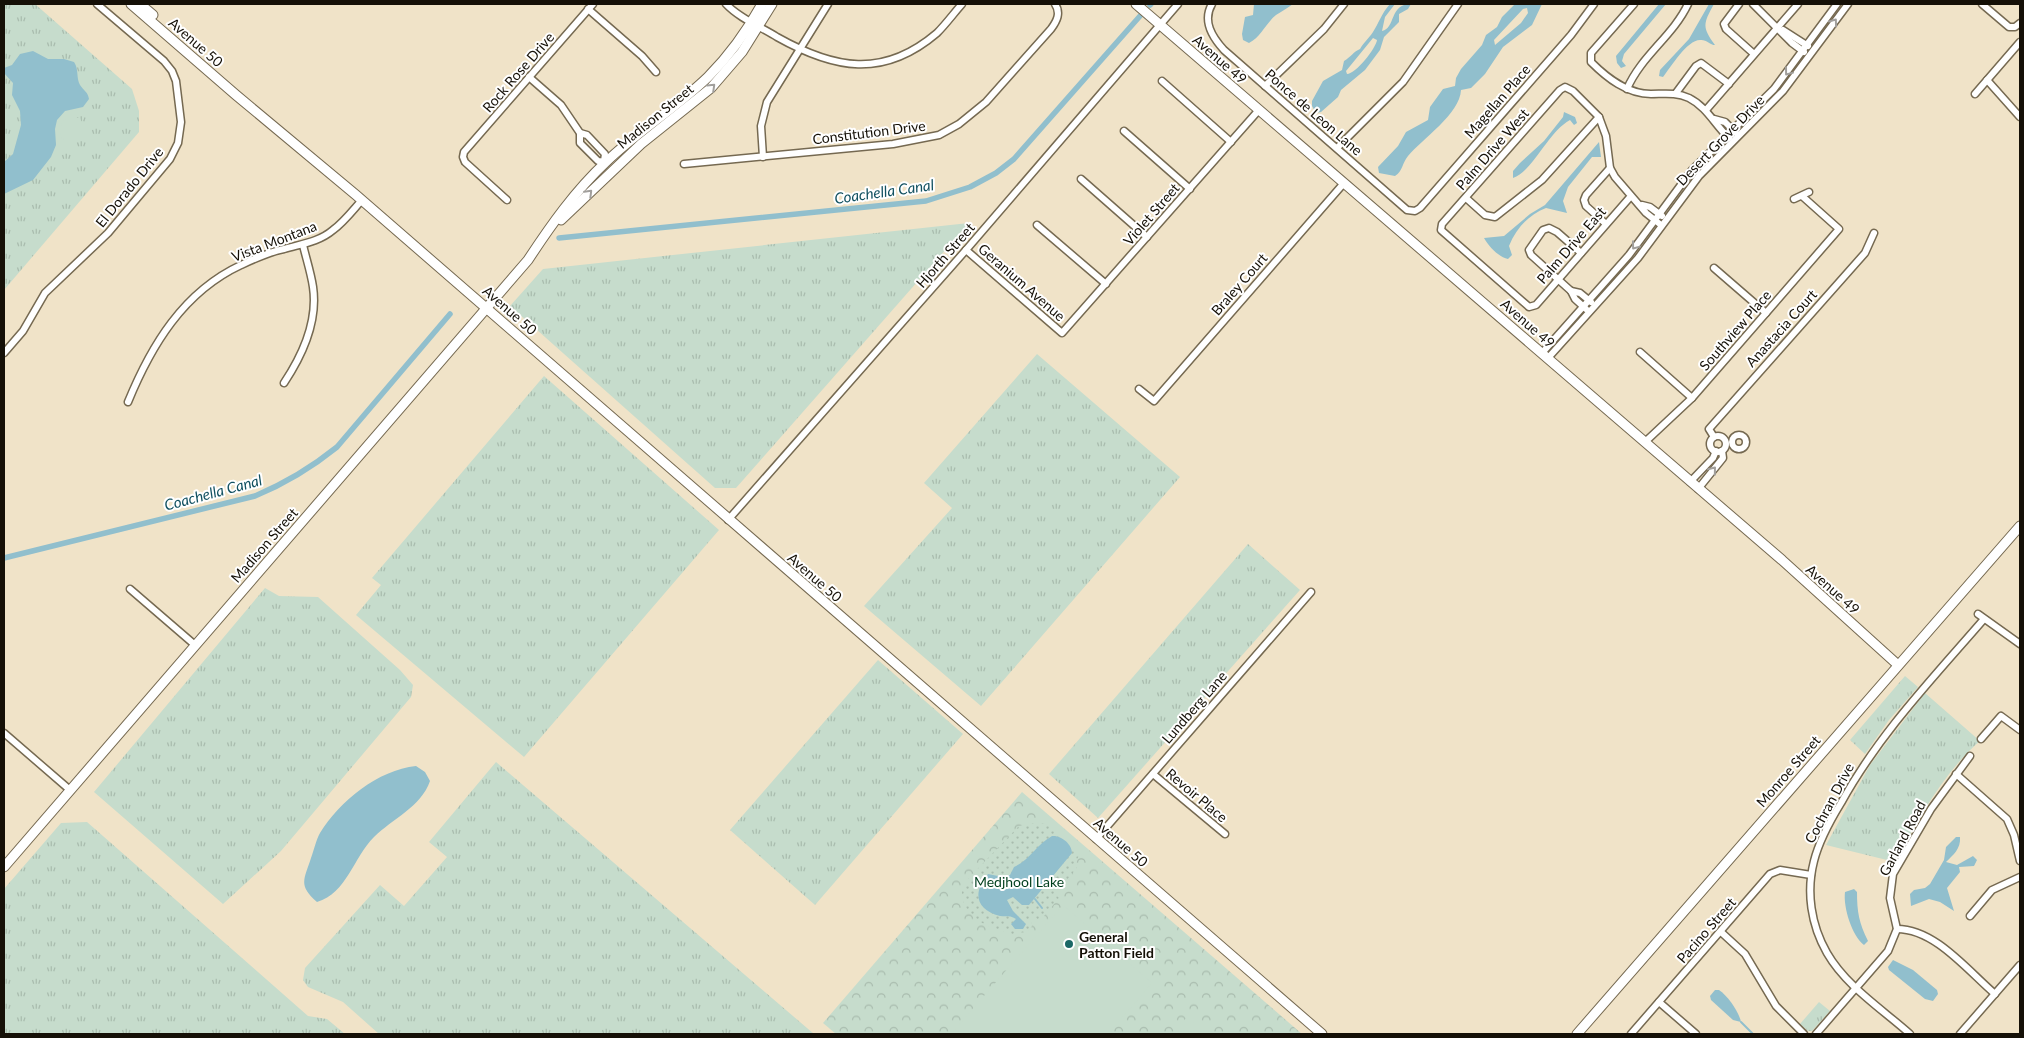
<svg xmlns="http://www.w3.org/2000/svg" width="2024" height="1038" viewBox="0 0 2024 1038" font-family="Lato,sans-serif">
  <defs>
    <pattern id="grass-tufts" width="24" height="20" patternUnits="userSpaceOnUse" patternTransform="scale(1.25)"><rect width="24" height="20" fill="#c6dccc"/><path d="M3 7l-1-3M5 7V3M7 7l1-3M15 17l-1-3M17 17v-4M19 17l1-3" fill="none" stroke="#a9bcae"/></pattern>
    <pattern id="forest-crowns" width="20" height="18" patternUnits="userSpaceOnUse" patternTransform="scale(1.25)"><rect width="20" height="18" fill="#c6dccc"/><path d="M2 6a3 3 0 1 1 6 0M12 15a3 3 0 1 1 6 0" fill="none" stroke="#a9bcae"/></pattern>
    <pattern id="garden-dots" width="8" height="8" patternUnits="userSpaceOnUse" patternTransform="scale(1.25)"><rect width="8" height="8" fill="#c6dccc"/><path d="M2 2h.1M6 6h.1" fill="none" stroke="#a9bcae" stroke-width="1.8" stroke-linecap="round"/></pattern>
  </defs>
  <rect width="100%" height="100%" fill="#f0e3c8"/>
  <!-- grass -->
  <g fill="url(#grass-tufts)">
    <path d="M 4,4 L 35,4 L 132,89 L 139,111 L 139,132 L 4,290 Z"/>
    <path d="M 969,223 L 736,488 L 715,488 L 510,306 L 543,269 Z"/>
    <path d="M 1037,354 L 1180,477 L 981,706 L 864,606 L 952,508 L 924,483 Z"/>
    <path d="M 544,376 L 719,530 L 524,757 L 356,615 L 381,585 L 372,578 Z"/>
    <path d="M 1248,544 L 1300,590 L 1098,818 L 1049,774 Z"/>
    <path d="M 265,588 L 279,596 L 318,597 L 400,670 L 413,685 L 411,697 L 281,851 L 223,904 L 94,792 Z"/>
    <path d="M 878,660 L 963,734 L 815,905 L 730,830 Z"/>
    <path d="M 1905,676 L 1918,687 L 1889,720 L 1865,754 L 1850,740 Z"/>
    <path d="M 1925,693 L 1980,741 C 1944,772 1918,819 1895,862 L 1826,845 L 1870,765 Z"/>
    <path d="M 496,762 L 814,1034 L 379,1034 L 343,1002 L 308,987 L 303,980 L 305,968 L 380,885 L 404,906 L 447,857 L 429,842 Z"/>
    <path d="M 87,822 L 308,1016 L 327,1019 L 345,1034 L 4,1034 L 4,889 L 61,823 Z"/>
    <path d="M 1819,1002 L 1830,1011 L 1812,1031 L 1808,1031 L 1800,1024 Z"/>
  </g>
  <!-- forest -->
  <path fill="url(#forest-crowns)" d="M 1022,792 L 1302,1034 L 836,1034 L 823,1023 Z"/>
  <!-- garden -->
  <path fill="url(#garden-dots)" d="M 1036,823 L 1046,824 L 1052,827 L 1081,853 L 1073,865 L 1077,868 L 1055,894 L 1059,898 L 1039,922 L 1035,916 L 1030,918 L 1032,926 L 1027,932 L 1017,933 L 1016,936 C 1007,931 995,930 986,925 C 971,917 955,900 965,882 L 1019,826 Z"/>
  <!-- pitch -->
  <g fill="#c6dccc">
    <path d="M 67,118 L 80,118 L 82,123 L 65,140 L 60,137 L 62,122 Z"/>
    <path d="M 1063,905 L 1152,983 L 1108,1034 L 951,1034 Z"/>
    <path d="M 1187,1017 L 1207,1034 L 1172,1034 Z"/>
  </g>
  <!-- water -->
  <g fill="#91bfcd" fill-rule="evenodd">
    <path d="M 1254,4 L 1293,4 C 1288,8 1282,11 1276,15 C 1266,23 1261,37 1249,43 L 1243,40 L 1242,34 L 1245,17 L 1253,15 Z"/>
    <path d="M 1390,4 L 1395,4 L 1385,17 L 1382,31 C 1396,28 1389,4 1411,4 L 1408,9 L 1399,14 L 1399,22 L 1384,37 L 1380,50 L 1365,70 L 1341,90 L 1338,97 L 1321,112 L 1316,113 L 1312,106 L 1312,101 L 1323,81 L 1342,70 L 1344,61 C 1351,57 1353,52 1360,49 C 1364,42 1369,38 1373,32 C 1379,23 1381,14 1390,4 ZM 1373,38 L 1377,40 C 1376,48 1356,74 1347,74 L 1346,71 Z"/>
    <path d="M 1515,4 L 1542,4 L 1532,25 L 1503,47 L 1485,74 L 1471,88 L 1461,90 C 1460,114 1422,139 1408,156 C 1402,163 1403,171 1395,176 L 1379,173 L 1378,167 L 1398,146 L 1406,132 L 1428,120 L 1430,107 L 1443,89 L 1455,86 L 1456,78 L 1461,69 L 1482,45 L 1486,35 L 1497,27 L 1502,17 ZM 1527,8 L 1528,13 L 1521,23 L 1495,45 L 1494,40 L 1523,9 Z"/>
    <path d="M 1659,4 L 1666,4 L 1624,54 L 1622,61 L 1626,66 L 1621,68 L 1617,63 L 1616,56 Z"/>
    <path d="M 1709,4 L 1714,4 C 1703,24 1702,27 1715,45 C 1710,45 1706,39 1700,40 C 1687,40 1671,67 1663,77 L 1659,76 L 1660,70 L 1689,39 Z"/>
    <path d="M 33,51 L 48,59 L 64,59 L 74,62 C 79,69 76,78 80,85 C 84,91 88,92 89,99 L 83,107 L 65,111 L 57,120 L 55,129 L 56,145 L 51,157 L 33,180 L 4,194 L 4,162 L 13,154 L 21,125 L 20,111 L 12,95 L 13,83 L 4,73 L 4,68 L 12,65 L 20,54 Z"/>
    <path d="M 1564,112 L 1575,117 L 1577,123 L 1574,125 L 1570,120 C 1548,132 1533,171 1513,178 L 1513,171 L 1520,163 L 1544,141 L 1563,117 Z"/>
    <path d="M 1599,142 L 1601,157 L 1592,157 L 1568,187 L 1563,201 L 1567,213 L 1546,208 C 1528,215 1516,229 1509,246 L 1512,255 L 1508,259 C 1499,257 1489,247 1484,238 L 1504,236 L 1530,214 L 1545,205 Z"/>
    <path d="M 416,766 L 425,772 L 430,781 C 421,807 392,819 374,837 C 353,858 347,893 317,902 C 298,885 304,880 311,858 C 314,850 316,840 320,833 C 340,801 378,770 416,766 Z"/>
    <path d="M 1052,836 C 1061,835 1072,844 1072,853 L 1029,905 L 1022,905 L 1013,897 L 1007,900 L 1013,911 L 1026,924 L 1023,929 L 1015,929 L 1011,924 L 1016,919 C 1010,915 1006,917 1000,916 C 976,910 972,893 988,874 L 1003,877 L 1010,875 L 1014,867 C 1030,860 1036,845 1052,836 Z"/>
    <path d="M 1956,837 L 1960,837 C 1961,849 1953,855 1946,862 L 1957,865 L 1973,856 L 1977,860 L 1974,866 L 1959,867 L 1960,872 L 1947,888 L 1954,911 L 1940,902 L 1929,899 L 1911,906 L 1910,894 L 1914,890 L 1925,888 L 1930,884 L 1944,860 L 1946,847 Z"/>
    <path d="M 1854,889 L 1857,892 C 1857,912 1859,923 1868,941 L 1864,945 C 1852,936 1843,907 1845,892 Z"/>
    <path d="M 1893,960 L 1913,970 L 1937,990 L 1938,994 L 1933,1001 L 1925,999 L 1889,970 L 1888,967 Z"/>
    <path d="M 1715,990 L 1719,990 C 1728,996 1739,1012 1741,1022 L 1733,1020 L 1711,1000 L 1710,996 Z"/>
  </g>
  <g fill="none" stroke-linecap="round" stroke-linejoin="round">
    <!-- stream -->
    <g stroke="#91bfcd" stroke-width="2">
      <path d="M 1035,899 L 1042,908"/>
      <path d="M 1741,1022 L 1753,1034"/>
    </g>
    <!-- canal -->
    <g stroke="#91bfcd" stroke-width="5.5">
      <path d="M 1150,5 L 1151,4"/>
      <path d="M 559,238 L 926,201 L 970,187 L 996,173 L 1014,159 L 1140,16"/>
      <path d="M 4,558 L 255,496 C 286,483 311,468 337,447 L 450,314"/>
    </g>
    <!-- street casing -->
    <g stroke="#756951" stroke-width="9">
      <g id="street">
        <path d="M 726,4 C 739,18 761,27 777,37 C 834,69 883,79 937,33 C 946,24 954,13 962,4"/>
        <path d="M 1212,4 C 1202,21 1212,37 1224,50 L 1407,210 L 1415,211 L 1420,208 L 1571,35 L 1594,4"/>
        <path d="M 1634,4 L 1591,53 L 1591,62 C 1607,78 1627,94 1651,94 C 1664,94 1676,92 1689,98 C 1707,107 1715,125 1729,138"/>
        <path d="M 1739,4 L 1724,24 L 1726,29 L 1754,54"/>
        <path d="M 1753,4 L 1792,43 L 1804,52"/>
        <path d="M 1982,4 L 2009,27 L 2015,27 L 2020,23"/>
        <path d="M 588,9 L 642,56 L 656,72"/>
        <path d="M 1783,30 L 1808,46"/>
        <path d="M 529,77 L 561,105 L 580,133 L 580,143 L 598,161 L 606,162"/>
        <path d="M 1987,80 L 2020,117"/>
        <path d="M 1162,81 L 1231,142"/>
        <path d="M 1265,86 L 1324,29 L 1344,4"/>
        <path d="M 1627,89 C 1641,56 1673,36 1688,4"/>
        <path d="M 1676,93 L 1696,66 L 1701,63 L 1729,84"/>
        <path d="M 1975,94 L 2020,42"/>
        <path d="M 1706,110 L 1798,4"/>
        <path d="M 1714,119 L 1725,122 L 1736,133"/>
        <path d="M 1124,131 L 1190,189"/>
        <path d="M 580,133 L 587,135 L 605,154 L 604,161"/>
        <path d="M 1337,148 L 1403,82 L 1458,4"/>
        <path d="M 763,157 L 761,126 L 767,102 L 828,4"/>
        <path d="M 684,164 L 893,144 L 939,135 L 959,124 L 986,102 L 1051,29 C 1057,21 1061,13 1055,4"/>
        <path d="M 1081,179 L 1147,237"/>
        <path d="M 1631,196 L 1536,305 L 1529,307 L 1441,230 L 1442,224 L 1560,90 L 1565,87 L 1573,91 L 1599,117 L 1606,136 L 1610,168 L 1615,177 L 1646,213 L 1661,225"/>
        <path d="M 1466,198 L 1485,215 L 1495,217 L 1542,180 L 1599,117"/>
        <path d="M 1794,199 L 1809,192"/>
        <path d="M 507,200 L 465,162 L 463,157 L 464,152 L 593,4"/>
        <path d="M 1642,205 L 1650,207 L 1662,216"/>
        <path d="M 1606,224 L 1586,206 L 1584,200 L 1586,195 L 1610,168"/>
        <path d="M 1037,225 L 1106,284"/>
        <path d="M 966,250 L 1062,333 L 1258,111"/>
        <path d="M 1581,253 L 1557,232 L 1549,228 L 1543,230 L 1529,250 L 1531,255 L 1571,291 L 1575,299 L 1586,309"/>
        <path d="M 1714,268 L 1766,313"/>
        <path d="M 1571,291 L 1580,293 L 1591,302"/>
        <path d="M 1640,352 L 1692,398"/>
        <path d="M 4,353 L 23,331 L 45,293 L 108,233 L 170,159 L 178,143 L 181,122 L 176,81 L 172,71 L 164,61 L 97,4"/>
        <path d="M 1542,353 L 1629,255 L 1692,170 L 1774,89 L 1837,4"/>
        <path d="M 1548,358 L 1638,258 L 1699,176 L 1783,91 L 1848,4"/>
        <path d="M 284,383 C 302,356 318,321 313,287 C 311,273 306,258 303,245"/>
        <path d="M 1139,389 L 1154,401 L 1344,183"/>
        <path d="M 128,402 C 151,346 183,292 241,265 C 254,259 269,252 284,249 C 301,244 319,242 333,230 C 344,222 353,210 362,200"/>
        <circle cx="1739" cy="442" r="7"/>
        <circle cx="1718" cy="444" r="8"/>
        <path d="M 1714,437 L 1709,429 L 1865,253 L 1874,233"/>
        <path d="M 1645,442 L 1692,398 L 1839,229 L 1802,196"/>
        <path d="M 1690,482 L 1713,458 L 1716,451"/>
        <path d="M 1698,489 L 1723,458 L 1722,451"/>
        <path d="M 728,520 L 966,250 L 1178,4"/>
        <path d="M 130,589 L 195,645"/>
        <path d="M 1978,614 L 2020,644"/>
        <path d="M 4,733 L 70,790"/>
        <path d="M 1981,739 L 2001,716 L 2020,730"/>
        <path d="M 1153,774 L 1225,834"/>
        <path d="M 1956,774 L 2007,819 L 2014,835 L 2020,861"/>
        <path d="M 1096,839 L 1311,592"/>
        <path d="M 1970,916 L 1992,890 L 2020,877"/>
        <path d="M 1897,929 C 1935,929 1967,970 1995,994"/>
        <path d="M 1721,932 L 1745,954 L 1776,1006 L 1804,1034"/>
        <path d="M 1659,1002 L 1696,1034"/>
        <path d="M 1631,1034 L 1770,874 L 1780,870 L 1811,875"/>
        <path d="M 1816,1034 L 1888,951 L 1897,929 L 1890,898 L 1893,874 L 1931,809 L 1970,756"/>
        <path d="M 1910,1034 C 1882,1009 1846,986 1827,953 C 1811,925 1806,892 1814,861 C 1819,841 1830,821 1841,803 C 1879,734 1933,678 1984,619"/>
        <path d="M 1960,1034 L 2020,965"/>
      </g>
    </g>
    <!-- secondary casing -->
    <g stroke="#756951" stroke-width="11">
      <g id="secondary">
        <path d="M 131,4 L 236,95 L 356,195 L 1322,1034"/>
        <path d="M 140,4 L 153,15"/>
        <path d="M 1136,4 L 1782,560 L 1898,665"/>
        <path d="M 561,220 L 641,144 L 711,88 L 742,52 L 772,4"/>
        <path d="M 4,867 L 528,260 C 551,225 575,191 606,162 C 638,131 676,108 708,77 C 730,55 747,31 762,4"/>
        <path d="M 1577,1034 L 2020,526"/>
      </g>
    </g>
    <!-- street -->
    <use href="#street" stroke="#fff" stroke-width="6"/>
    <!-- secondary -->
    <use href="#secondary" stroke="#fff" stroke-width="9"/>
  </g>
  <!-- one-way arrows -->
  <defs><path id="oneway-chevron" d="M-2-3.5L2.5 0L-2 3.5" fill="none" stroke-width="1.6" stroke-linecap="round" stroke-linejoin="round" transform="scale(1.25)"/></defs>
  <g stroke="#a19f9c">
    <use href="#oneway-chevron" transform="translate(1834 22) rotate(-54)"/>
    <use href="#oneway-chevron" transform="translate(1788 72) rotate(127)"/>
    <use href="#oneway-chevron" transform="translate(712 87) rotate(-44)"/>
    <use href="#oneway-chevron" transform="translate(589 193) rotate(-45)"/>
    <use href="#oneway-chevron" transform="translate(1635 246) rotate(127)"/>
    <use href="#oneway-chevron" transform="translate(1713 470) rotate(-51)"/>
  </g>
  <!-- markers -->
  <circle fill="#1b6866" stroke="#fff" stroke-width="2" cx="1069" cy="944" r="5"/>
  <g text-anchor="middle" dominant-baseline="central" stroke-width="4" stroke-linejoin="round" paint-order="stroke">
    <!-- street labels -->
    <g font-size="14" fill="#151007" stroke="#fff">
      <text transform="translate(196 42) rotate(41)">Avenue 50</text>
      <text transform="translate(1220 59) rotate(41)">Avenue 49</text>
      <text transform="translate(518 72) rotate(-49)">Rock Rose Drive</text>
      <text transform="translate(1497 101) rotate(-49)">Magellan Place</text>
      <text transform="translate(1314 112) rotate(41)">Ponce de Leon Lane</text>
      <text transform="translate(655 116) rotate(-39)">Madison Street</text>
      <text transform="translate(869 132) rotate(-7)">Constitution Drive</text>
      <text transform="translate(1720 140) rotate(-46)">Desert Grove Drive</text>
      <text transform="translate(1492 149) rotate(-49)">Palm Drive West</text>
      <text transform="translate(129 187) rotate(-51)">El Dorado Drive</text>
      <text transform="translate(1151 214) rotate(-49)">Violet Street</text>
      <text transform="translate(274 241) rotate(-21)">Vista Montana</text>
      <text transform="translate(1571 245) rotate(-49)">Palm Drive East</text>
      <text transform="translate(945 255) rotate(-49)">Hjorth Street</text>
      <text transform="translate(1022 282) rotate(41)">Geranium Avenue</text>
      <text transform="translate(1239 284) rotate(-49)">Braley Court</text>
      <text transform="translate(510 310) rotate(41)">Avenue 50</text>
      <text transform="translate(1528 323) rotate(41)">Avenue 49</text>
      <text transform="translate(1781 328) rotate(-48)">Anastacia Court</text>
      <text transform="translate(1735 330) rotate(-49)">Southview Place</text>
      <text transform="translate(264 545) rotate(-49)">Madison Street</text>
      <text transform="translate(815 577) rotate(41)">Avenue 50</text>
      <text transform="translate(1833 589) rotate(42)">Avenue 49</text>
      <text transform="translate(1194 707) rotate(-49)">Lundberg Lane</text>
      <text transform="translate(1788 771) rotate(-49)">Monroe Street</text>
      <text transform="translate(1197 795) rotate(40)">Revoir Place</text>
      <text transform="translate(1829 803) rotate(-62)">Cochran Drive</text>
      <text transform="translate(1902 838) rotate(-62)">Garland Road</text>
      <text transform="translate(1121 842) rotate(41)">Avenue 50</text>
      <text transform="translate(1706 930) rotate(-49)">Pacino Street</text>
    </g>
    <!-- park labels -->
    <g font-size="14" fill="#003e1d" stroke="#fff">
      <text x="1019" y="881">Medjhool Lake</text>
    </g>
    <!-- poi labels -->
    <g font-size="14" font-weight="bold" fill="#151007" stroke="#fff" text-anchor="start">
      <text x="1079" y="936">General<tspan x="1079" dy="16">Patton Field</tspan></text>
    </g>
    <!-- water labels -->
    <g font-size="15" font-style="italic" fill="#125161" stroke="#fff">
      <text transform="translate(884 191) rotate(-8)">Coachella Canal</text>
      <text transform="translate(213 492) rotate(-15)">Coachella Canal</text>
    </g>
  </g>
  <!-- border -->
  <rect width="2024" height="1038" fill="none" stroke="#151007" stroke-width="10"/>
</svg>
